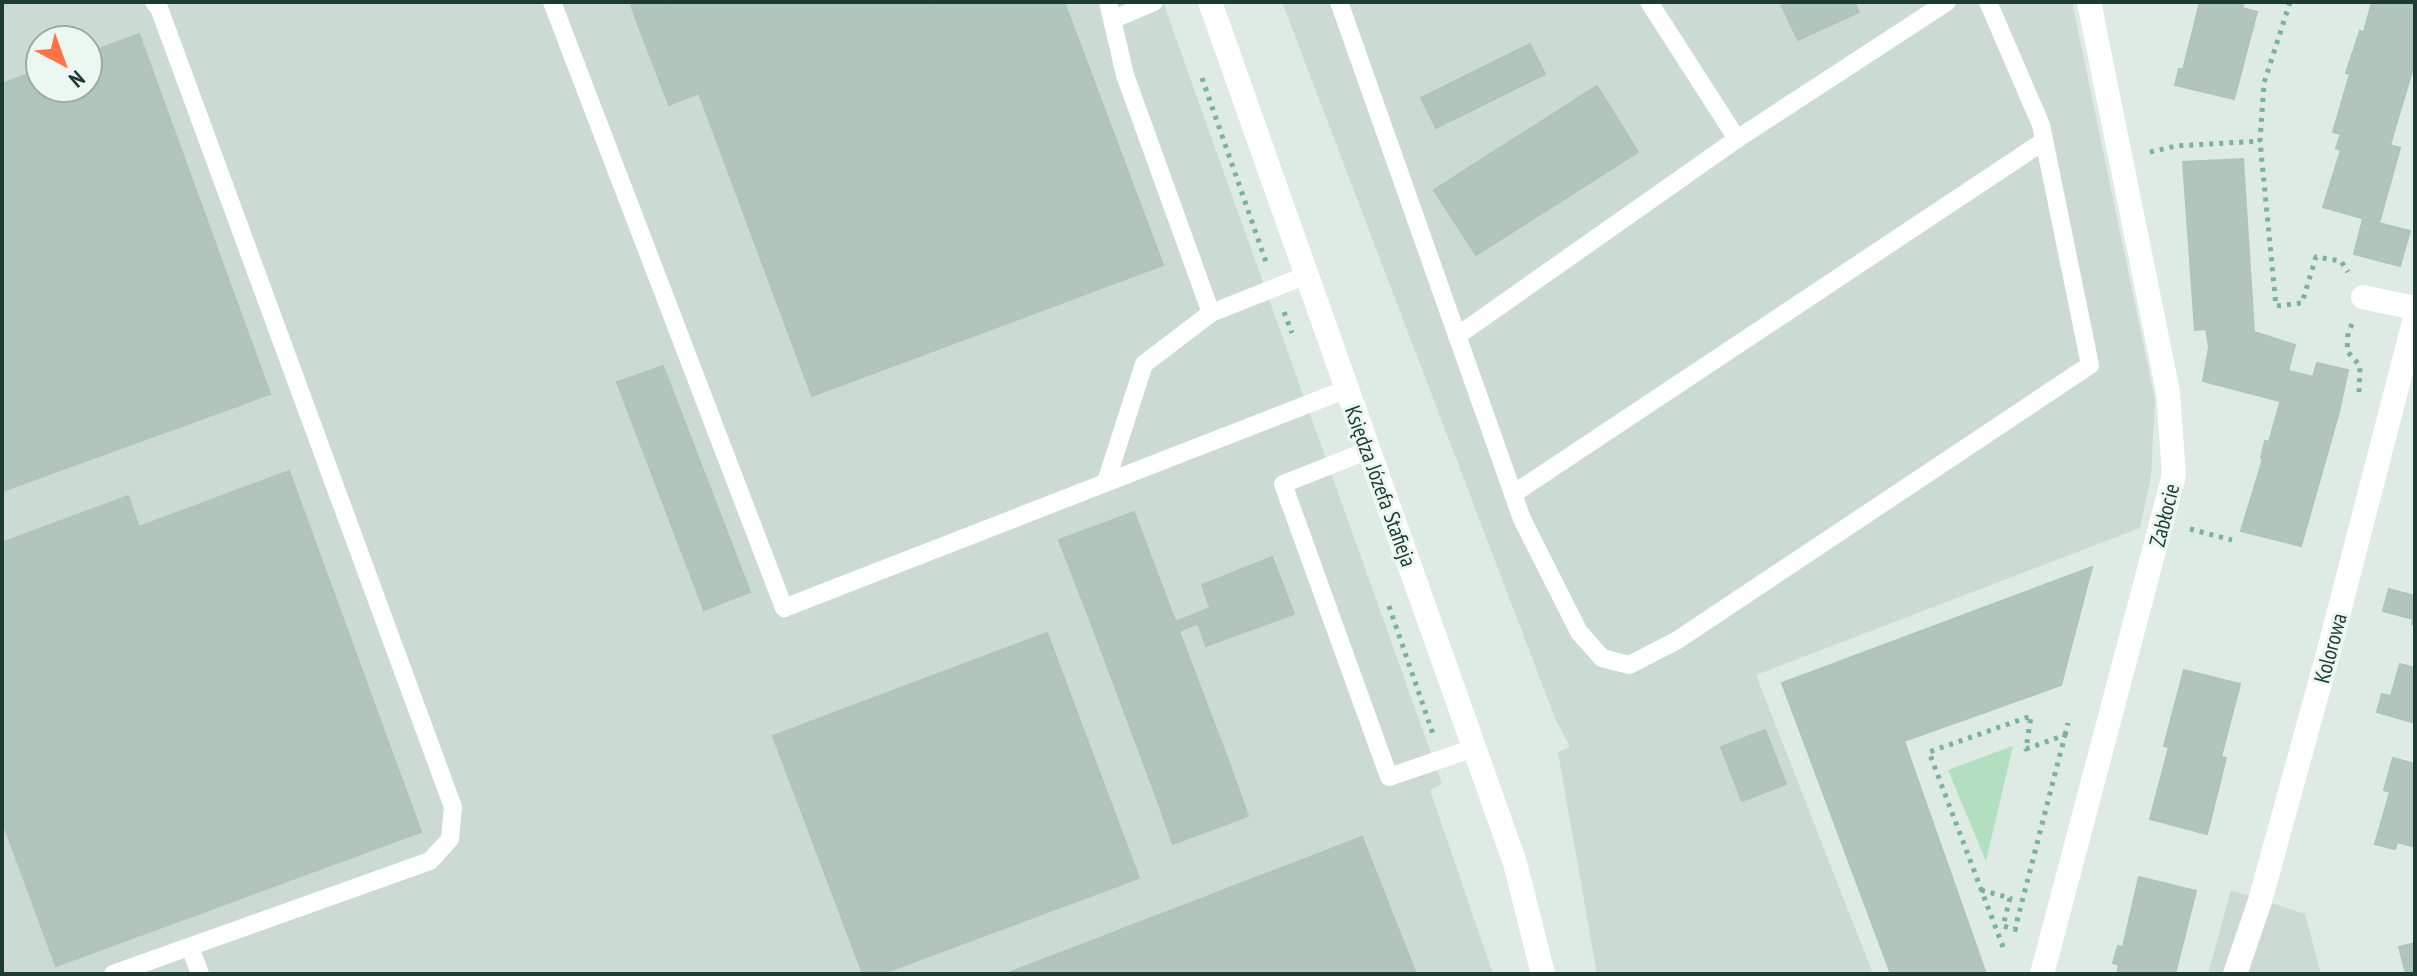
<svg xmlns="http://www.w3.org/2000/svg" width="2417" height="976" viewBox="0 0 2417 976" font-family="'PT Sans Narrow',sans-serif">
  <rect width="100%" height="100%" fill="#ddebe4"/>
  <!-- built -->
  <g fill="#cbdad3" fill-rule="evenodd">
    <path d="M 2,2 L 1163,2 L 1442,784 L 1430,790 L 1493,974 L 2,974 ZM 40,40 L 88,40 L 88,88 L 40,88 Z"/>
    <path d="M 1282,2 L 2072,2 L 2155,400 L 2151,476 L 2140,528 L 1756,675 L 1873,974 L 1597,974 L 1558,752 L 1570,747 L 1555,718 Z"/>
    <path d="M 2231,890 L 2305,914 L 2321,974 L 2208,974 Z"/>
  </g>
  <!-- green -->
  <path fill="#b3debf" d="M 2013,746 L 1986,861 L 1948,770 Z"/>
  <!-- building -->
  <g fill="#b2c5bd" stroke="#afc4bb" stroke-width="2">
    <path d="M 630,2 L 665,2 L 670,16 L 639,27 Z"/>
    <path d="M 665,2 L 943,2 L 699,93 Z"/>
    <path d="M 943,2 L 1064,2 L 1163,265 L 812,396 L 699,93 Z"/>
    <path d="M 1780,2 L 1854,2 L 1859,12 L 1798,40 Z"/>
    <path d="M 2200,2 L 2244,2 L 2242,8 L 2257,12 L 2234,99 L 2175,85 L 2179,69 L 2183,70 Z"/>
    <path d="M 2372,2 L 2415,2 L 2415,61 L 2390,145 L 2400,148 L 2379,223 L 2323,207 L 2341,150 L 2336,148 L 2341,134 L 2333,132 L 2350,74 L 2346,73 L 2360,31 L 2364,32 Z"/>
    <path d="M 670,16 L 699,93 L 669,105 L 639,27 Z"/>
    <path d="M 139,34 L 270,394 L 2,491 L 2,84 L 40,70 L 40,88 L 88,88 L 88,53 Z"/>
    <path d="M 1530,44 L 1545,74 L 1436,128 L 1421,98 Z"/>
    <path d="M 1597,86 L 1638,152 L 1476,255 L 1434,190 Z"/>
    <path d="M 2243,159 L 2254,332 L 2295,345 L 2280,401 L 2203,381 L 2209,347 L 2206,329 L 2195,330 L 2183,162 Z"/>
    <path d="M 2363,219 L 2410,231 L 2400,266 L 2354,254 Z"/>
    <path d="M 2317,363 L 2348,370 L 2339,412 L 2301,546 L 2241,531 L 2263,459 L 2261,458 L 2265,441 L 2269,442 L 2289,371 L 2313,377 Z"/>
    <path d="M 663,366 L 750,592 L 704,610 L 617,382 Z"/>
    <path d="M 289,471 L 421,832 L 56,966 L 5,828 L 37,817 L 2,721 L 2,543 L 128,496 L 139,527 Z"/>
    <path d="M 1134,512 L 1166,597 L 1092,625 L 1059,540 Z"/>
    <path d="M 1272,557 L 1294,614 L 1222,640 L 1202,585 Z"/>
    <path d="M 2092,567 L 2061,685 L 1904,741 L 1986,974 L 1891,974 L 1782,683 Z"/>
    <path d="M 2389,589 L 2415,596 L 2415,625 L 2412,624 L 2413,619 L 2383,611 Z"/>
    <path d="M 1166,597 L 1231,768 L 1156,796 L 1092,625 Z"/>
    <path d="M 1210,608 L 1222,640 L 1206,646 L 1195,614 Z"/>
    <path d="M 1195,614 L 1199,623 L 1179,631 L 1175,622 Z"/>
    <path d="M 1047,633 L 1139,878 L 881,974 L 863,974 L 773,736 Z"/>
    <path d="M 2400,664 L 2415,668 L 2415,723 L 2377,712 L 2382,694 L 2391,696 Z"/>
    <path d="M 2184,670 L 2240,684 L 2220,761 L 2164,746 Z"/>
    <path d="M 2,721 L 37,817 L 2,829 Z"/>
    <path d="M 1765,730 L 1786,784 L 1742,801 L 1721,747 Z"/>
    <path d="M 2169,747 L 2220,761 L 2221,757 L 2226,758 L 2207,834 L 2150,819 Z"/>
    <path d="M 2393,758 L 2415,764 L 2415,847 L 2397,842 L 2395,849 L 2375,844 L 2390,792 L 2384,790 Z"/>
    <path d="M 1231,768 L 1248,816 L 1173,844 L 1156,796 Z"/>
    <path d="M 1362,837 L 1416,974 L 1011,974 L 1011,972 Z"/>
    <path d="M 2139,877 L 2196,891 L 2175,974 L 2117,974 L 2119,965 L 2113,963 L 2118,946 L 2123,947 Z"/>
    <path d="M 2415,943 L 2415,974 L 2406,974 L 2399,947 Z"/>
  </g>
  <g fill="none" stroke-linecap="round" stroke-linejoin="round">
    <!-- path -->
    <g stroke="#7ab1a0" stroke-width="5" stroke-dasharray="4 6" stroke-linecap="butt">
      <path d="M 2290,2 L 2264,83 L 2260,141 L 2276,306 L 2302,303 L 2316,257 L 2341,261 L 2348,272"/>
      <path d="M 1202,78 L 1267,265"/>
      <path d="M 2150,152 L 2176,146 L 2260,141"/>
      <path d="M 1284,312 L 1292,333"/>
      <path d="M 2352,324 L 2348,333 L 2347,351 L 2360,366 L 2359,392"/>
      <path d="M 2190,529 L 2232,540"/>
      <path d="M 1389,606 L 1434,737"/>
      <path d="M 2065,735 L 2068,723"/>
      <path d="M 1981,890 L 2010,898 L 2003,926 L 2018,930"/>
      <path d="M 2003,947 L 1929,752 L 2031,716 L 2026,749 L 2065,735 L 2015,929"/>
    </g>
    <!-- service -->
    <g stroke="#fff" stroke-width="18">
      <path d="M 552,2 L 784,608 L 1347,389"/>
      <path d="M 1108,2 L 1125,75 L 1211,313"/>
      <path d="M 1339,2 L 1522,519 L 1579,632 L 1602,658 L 1629,665 L 1676,641 L 2090,365 L 2041,125 L 1988,2"/>
      <path d="M 1649,2 L 1737,139"/>
      <path d="M 1114,19 L 1154,2"/>
      <path d="M 1457,336 L 1737,139 L 1947,2"/>
      <path d="M 1369,450 L 1283,484 L 1389,777 L 1474,748"/>
      <path d="M 1106,482 L 1144,364 L 1211,313 L 1307,275"/>
      <path d="M 1513,494 L 2044,141"/>
      <path d="M 190,947 L 200,974"/>
      <path d="M 113,974 L 430,861 L 450,839 L 453,807 L 159,8 L 154,2"/>
    </g>
    <!-- minor -->
    <g stroke="#fff" stroke-width="24">
      <path d="M 1210,2 L 1515,863 L 1543,974"/>
      <path d="M 2363,297 L 2415,308"/>
      <path d="M 2042,974 L 2174,475 L 2168,392 L 2089,2"/>
      <path d="M 2235,974 L 2260,901 L 2329,650 L 2415,318"/>
    </g>
  </g>
  <g text-anchor="middle" dominant-baseline="central" stroke-width="6" stroke-linejoin="round" paint-order="stroke">
    <!-- street labels -->
    <g font-size="22" fill="#1d3b33" stroke="#edf7f2">
      <text transform="translate(1381 486) rotate(70)">Księdza Józefa Stafieja</text>
      <text transform="translate(2164 515) rotate(-76)">Zabłocie</text>
      <text transform="translate(2330 648) rotate(-75)">Kolorowa</text>
    </g>
  </g>
  <!-- border -->
  <rect width="2417" height="976" fill="none" stroke="#1d3b33" stroke-width="8"/>
  <!-- north arrow -->
  <g transform="translate(64 64) rotate(139)"><circle r="38" fill="#edf7f2" stroke="#9aaca6" stroke-width="2"/>
  <path d="M0-6L14 30L0 20L-14 30Z" fill="#ff7347"/>
  <text y="-12" font-size="22" font-weight="bold" text-anchor="middle" fill="#1d3b33">N</text>
  </g>
</svg>
